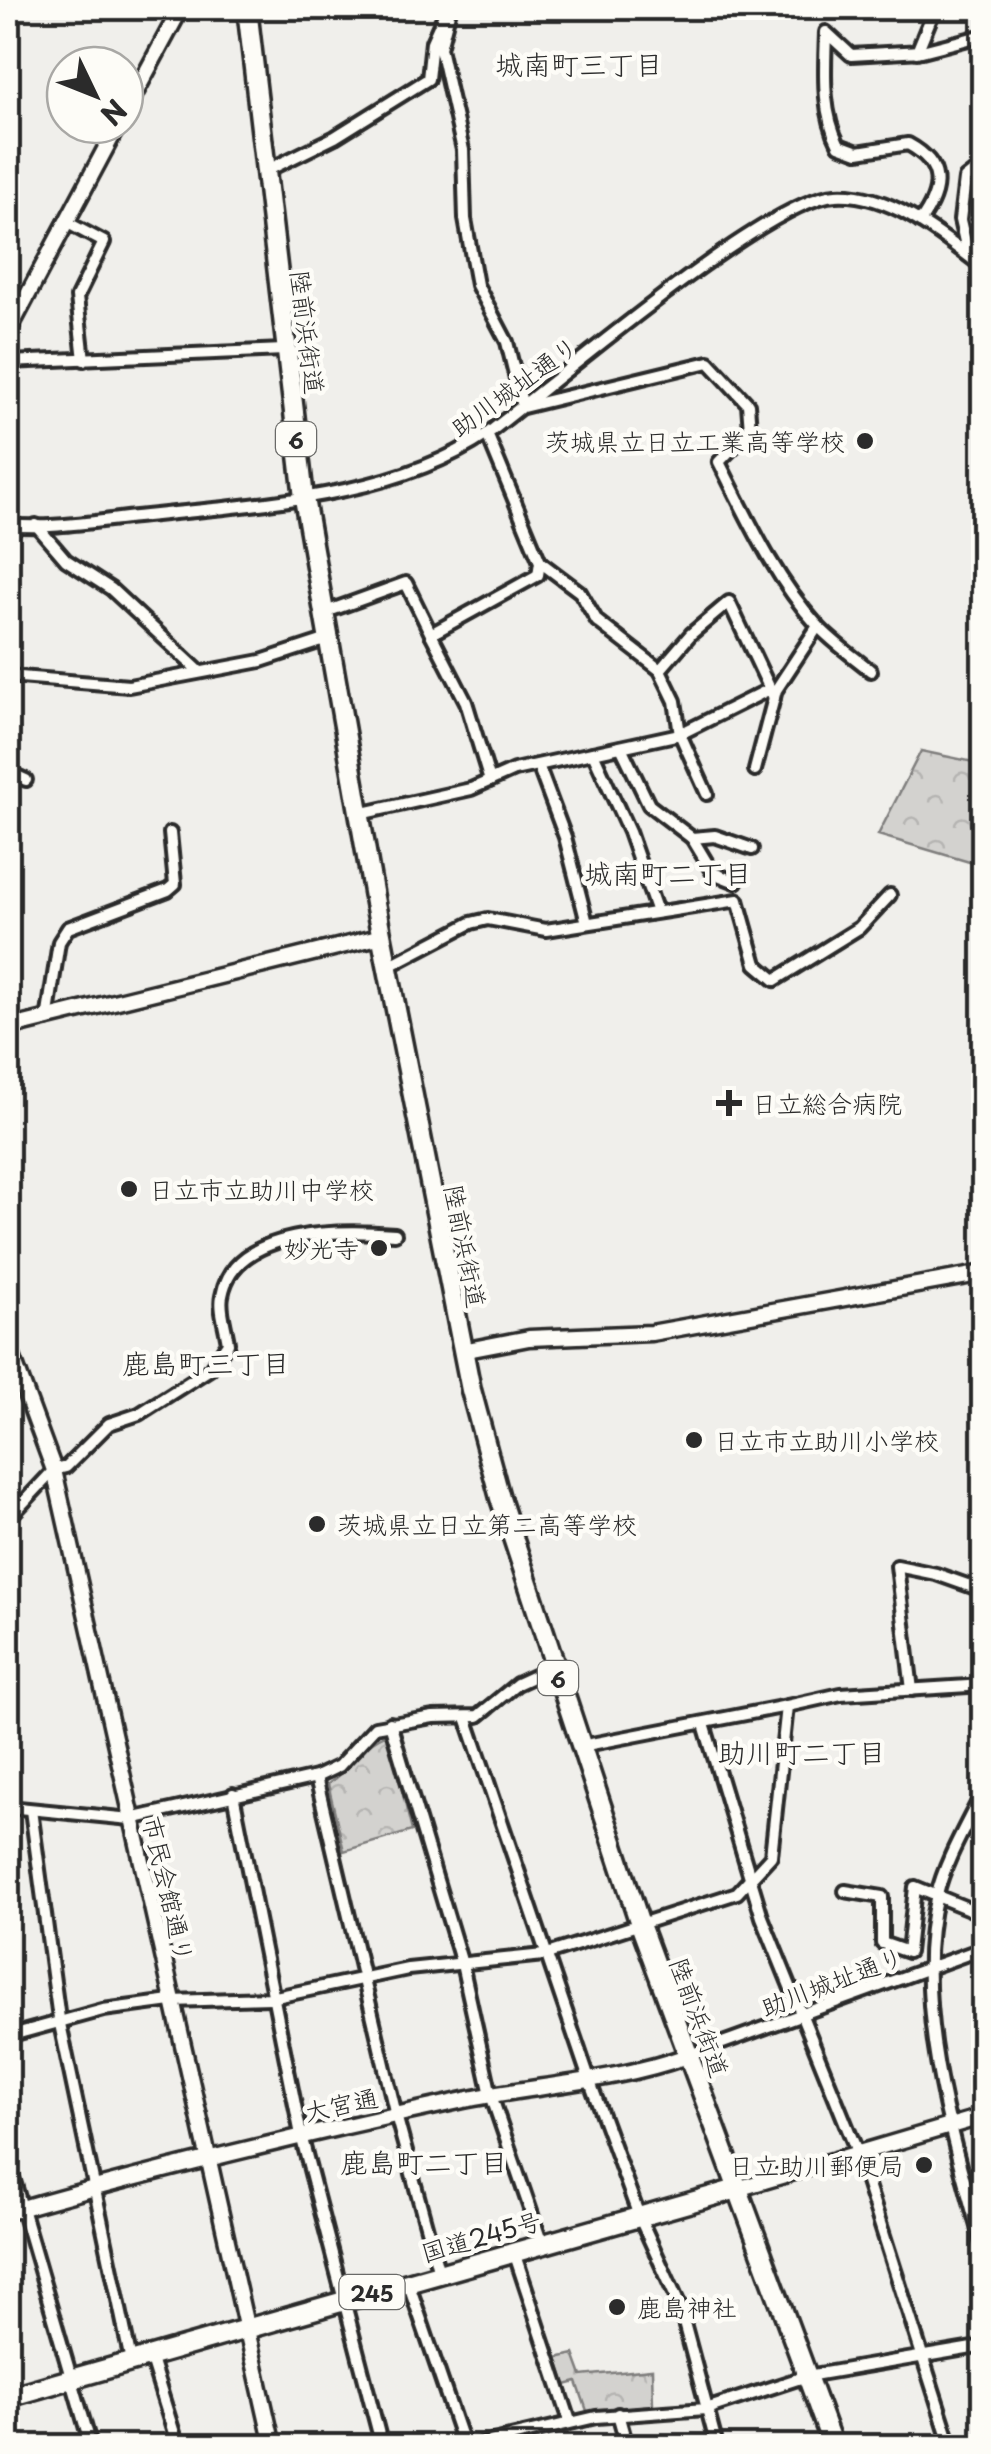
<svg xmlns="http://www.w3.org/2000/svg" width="991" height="2454" viewBox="0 0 991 2454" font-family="'Playpen Sans','Klee One',sans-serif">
  <defs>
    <pattern id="forest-crowns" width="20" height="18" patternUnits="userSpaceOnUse" patternTransform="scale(2.5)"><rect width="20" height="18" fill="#d3d2cf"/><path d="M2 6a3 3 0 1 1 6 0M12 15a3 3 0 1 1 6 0" fill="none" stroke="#b5b4b2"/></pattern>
  </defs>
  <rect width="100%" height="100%" fill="#f0efeb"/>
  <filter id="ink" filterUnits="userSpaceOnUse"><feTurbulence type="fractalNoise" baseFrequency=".01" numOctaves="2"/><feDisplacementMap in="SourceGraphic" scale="20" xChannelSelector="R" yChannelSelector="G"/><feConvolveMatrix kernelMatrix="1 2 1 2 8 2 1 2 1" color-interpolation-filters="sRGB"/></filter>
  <g filter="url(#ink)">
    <!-- forest -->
    <g fill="url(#forest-crowns)" stroke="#7f7e7d" stroke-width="2.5">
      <path d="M 921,751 L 983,764 L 983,866 L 878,835 Z"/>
      <path d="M 388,1734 L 412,1831 L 344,1851 L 328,1784 C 348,1770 364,1741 388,1734 Z"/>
      <path d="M 574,2354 L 582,2376 L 652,2369 L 653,2405 L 587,2411 L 577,2382 L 566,2385 L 557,2358 Z"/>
    </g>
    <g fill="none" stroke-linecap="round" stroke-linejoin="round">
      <!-- street casing -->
      <g stroke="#2b2b2b" stroke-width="18">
        <g id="street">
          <path d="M 450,9 L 440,48 L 463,150 L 465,219 L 477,285 L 507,342 L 523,407 L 709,362 L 748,404 L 750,430 L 719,462 C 748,519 774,577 817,625 C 832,642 853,656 871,671"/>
          <path d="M 917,52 L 935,8"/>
          <path d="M 266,171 L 335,137 L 428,79 L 432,42 L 444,15"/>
          <path d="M 66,222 L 104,242 L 77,297 L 84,360"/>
          <path d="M 920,222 C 943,190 945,164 908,144 L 858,152 L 839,145 C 821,111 825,69 826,32 L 851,55 L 922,51 L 984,35"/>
          <path d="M 968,255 L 960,220 L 965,179 L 984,164"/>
          <path d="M 8,362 L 284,350"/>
          <path d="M 8,525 C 52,530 102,520 146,516 C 256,504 393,498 487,434 C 552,385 768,198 836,195 C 890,192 944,237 984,268"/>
          <path d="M 36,525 L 66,560 L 111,589 L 200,672"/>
          <path d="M 540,562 L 580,592 L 597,621 L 660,670"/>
          <path d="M 323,613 L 406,583 L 431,634 L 538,575 L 540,562 L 487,434"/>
          <path d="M 431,634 L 466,702 L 490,781"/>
          <path d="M 8,676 L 129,686 L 261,661 L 328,639"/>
          <path d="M 770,689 L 680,734 L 675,701 L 660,670 L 691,634 L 729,602 L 770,689 L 774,698"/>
          <path d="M 621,747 L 649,805 L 692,838 L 713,873 L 736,882"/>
          <path d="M 593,753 L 629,832 L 657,912"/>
          <path d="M 538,765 L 565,837 L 587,923"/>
          <path d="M 755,770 L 776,690 L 818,626"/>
          <path d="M 8,772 L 26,780"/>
          <path d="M 359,814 L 471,789 L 514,770 L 680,734 L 707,794"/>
          <path d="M 692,838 L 715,836 L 752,849"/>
          <path d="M 387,967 L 471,923 L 488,919 L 546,930 L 738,900 L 756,964 L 775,980 L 859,928 L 890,895"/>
          <path d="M 47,1020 L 59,942 L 68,928 L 168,890 L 175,884 L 170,833"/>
          <path d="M 8,1519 L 54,1470 L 66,1467 L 109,1424 L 139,1414 L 210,1369 L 228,1343 C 226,1328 219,1309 222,1296 C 234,1227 344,1230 395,1234"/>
          <path d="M 912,1690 L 897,1566 L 936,1574 L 984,1591"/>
          <path d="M 467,1720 L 590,2082 L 639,2216 L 679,2304 L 717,2446"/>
          <path d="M 390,1723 L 462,1964 L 491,2095 L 542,2244"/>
          <path d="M 704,1724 L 762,1917 L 858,2154 L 951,2446"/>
          <path d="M 581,1746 L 787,1706"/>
          <path d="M 316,1777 L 396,2115 L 439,2273"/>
          <path d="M 984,1789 C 968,1823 945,1860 937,1895 C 910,2003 954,2146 984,2251"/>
          <path d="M 233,1794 L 301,2135 L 382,2446"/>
          <path d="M 8,1807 L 131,1819 L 316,1777 L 339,1766 L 375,1727 L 433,1717 L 478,1716 L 517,1684 L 554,1667"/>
          <path d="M 31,1810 L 59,2019 L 131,2361"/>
          <path d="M 845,1891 L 882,1897 L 882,1943 L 908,1952 L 915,1887 L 984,1915"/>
          <path d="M 8,2036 L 103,2010 L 171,2001 L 271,1998 L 408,1969 L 544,1955 L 737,1893 L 771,1856 L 787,1706 L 841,1694 L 984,1685"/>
          <path d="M 687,2056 L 984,1948"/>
          <path d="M 8,2160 L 91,2446"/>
          <path d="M 514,2252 L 570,2421"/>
          <path d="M 408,2282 L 464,2446"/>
          <path d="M 150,2356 L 178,2446"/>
          <path d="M 618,2414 L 627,2446"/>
          <path d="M 472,2446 L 596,2417 L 706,2409 L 807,2376 L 984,2346"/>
        </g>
      </g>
      <!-- secondary casing -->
      <g stroke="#2b2b2b" stroke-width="21">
        <g id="secondary">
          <path d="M 125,112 L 181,8"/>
          <path d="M 8,332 L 118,125"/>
          <path d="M 8,1028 L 382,936"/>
          <path d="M 8,1345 L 54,1470 L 273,2446"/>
          <path d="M 462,1351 L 529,1338 L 651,1333 L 984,1273"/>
          <path d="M 737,2189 L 984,2116"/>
          <path d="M 8,2212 C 159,2169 310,2133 464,2100 C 539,2085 614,2082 687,2056"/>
        </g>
      </g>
      <!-- highway casing -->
      <g stroke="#2b2b2b" stroke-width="25">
        <g id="highway">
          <path d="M 247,8 L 304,498 L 375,903 L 471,1390 L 500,1498 L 641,1927 L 833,2446"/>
          <path d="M 8,2397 L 737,2189"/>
        </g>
      </g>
      <!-- street -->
      <use href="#street" stroke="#fdfcf7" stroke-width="10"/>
      <!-- secondary -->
      <use href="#secondary" stroke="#fdfcf7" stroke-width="14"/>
      <!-- highway -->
      <use href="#highway" stroke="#fdfcf7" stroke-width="18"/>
    </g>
  </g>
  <!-- markers -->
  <g fill="#2b2b2b" stroke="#fdfcf7" stroke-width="4">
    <circle cx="865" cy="441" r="10"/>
    <path d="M724 1088h10v10h10v10h-10v10h-10v-10h-10v-10h10z"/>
    <circle cx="129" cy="1189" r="10"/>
    <circle cx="379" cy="1248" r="10"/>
    <circle cx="694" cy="1440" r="10"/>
    <circle cx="317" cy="1524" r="10"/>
    <circle cx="924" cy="2165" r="10"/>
    <circle cx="617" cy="2307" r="10"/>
  </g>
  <g text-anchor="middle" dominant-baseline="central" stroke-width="9" stroke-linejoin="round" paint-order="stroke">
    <!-- shield labels -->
    <g fill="#fdfcf7" stroke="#6a6a68" stroke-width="2.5">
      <rect x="276" y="422" width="40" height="34" rx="8"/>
      <rect x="538" y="1661" width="40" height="34" rx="8"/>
      <rect x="339.5" y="2275" width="65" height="34" rx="8"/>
    </g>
    <g font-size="22" font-weight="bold" fill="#2b2b2b">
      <text x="296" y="439">6</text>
      <text x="558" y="1678">6</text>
      <text x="372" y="2292">245</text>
    </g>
    <!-- street labels -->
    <g font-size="25" fill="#2b2b2b" stroke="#fdfcf7">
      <text transform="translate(308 332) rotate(83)">陸前浜街道</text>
      <text transform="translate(514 386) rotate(-36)">助川城址通り</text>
      <text transform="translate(466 1246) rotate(79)">陸前浜街道</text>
      <text transform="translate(169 1889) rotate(77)">市民会館通り</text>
      <text transform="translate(832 1981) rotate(-21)">助川城址通り</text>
      <text transform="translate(700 2017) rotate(70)">陸前浜街道</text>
      <text transform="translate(341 2104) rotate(-12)">大宮通</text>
      <text transform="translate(481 2236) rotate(-16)">国道245号</text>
    </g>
    <!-- poi labels -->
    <g font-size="25" fill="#2b2b2b" stroke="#fdfcf7" text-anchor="start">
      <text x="845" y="441" text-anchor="end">茨城県立日立工業高等学校</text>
      <text x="752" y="1103">日立総合病院</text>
      <text x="149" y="1189">日立市立助川中学校</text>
      <text x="359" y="1248" text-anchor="end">妙光寺</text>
      <text x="714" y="1440">日立市立助川小学校</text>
      <text x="337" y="1524">茨城県立日立第二高等学校</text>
      <text x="904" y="2165" text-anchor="end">日立助川郵便局</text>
      <text x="637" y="2307">鹿島神社</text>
    </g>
    <!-- neighbourhood labels -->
    <g font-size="28" fill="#2b2b2b" stroke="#fdfcf7">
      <text x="579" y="63">城南町三丁目</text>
      <text x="668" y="872">城南町二丁目</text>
      <text x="206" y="1362">鹿島町三丁目</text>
      <text x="802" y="1751">助川町二丁目</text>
      <text x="424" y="2161">鹿島町二丁目</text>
    </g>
  </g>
  <!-- margin -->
  <rect width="991" height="2454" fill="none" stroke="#fdfcf7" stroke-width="40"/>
  <rect x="20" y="20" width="951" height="2414" fill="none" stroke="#2b2b2b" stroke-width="4" filter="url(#ink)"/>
  <!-- north arrow -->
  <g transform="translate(95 95) rotate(133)"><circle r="48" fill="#fdfcf7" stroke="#a9a8a5" stroke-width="2.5"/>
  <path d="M0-8L18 38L0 25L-18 38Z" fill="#2b2b2b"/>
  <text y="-15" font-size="28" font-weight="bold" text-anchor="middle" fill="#2b2b2b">N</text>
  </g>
</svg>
